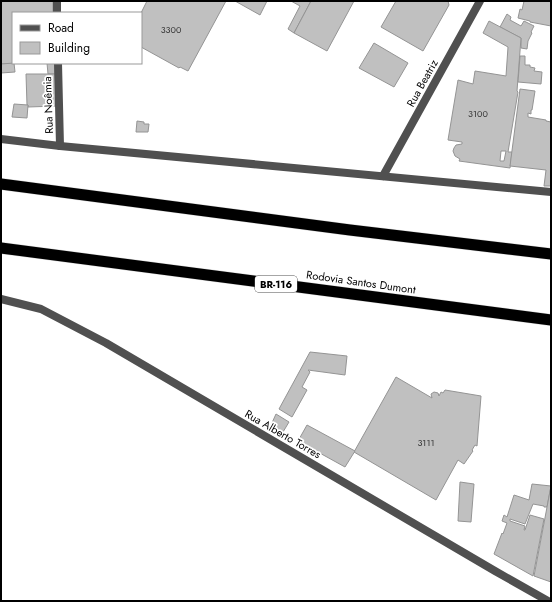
<svg xmlns="http://www.w3.org/2000/svg" width="552" height="602" viewBox="0 0 552 602" font-family="Jost,sans-serif">
  <rect width="100%" height="100%" fill="#fff"/>
  <!-- building -->
  <g fill="#c0c0c0" stroke="#949494" fill-rule="evenodd">
    <path d="M 1,1 L 53,1 L 53,13 L 13,13 L 13,63 L 27,63 L 1,64 Z"/>
    <path d="M 147,1 L 226,1 L 188,71 L 180,67 L 179,68 L 141,47 L 141,13 Z"/>
    <path d="M 235,1 L 267,1 L 260,15 Z"/>
    <path d="M 291,1 L 311,1 L 294,33 L 288,29 L 300,6 Z"/>
    <path d="M 311,1 L 354,1 L 327,51 L 294,33 Z"/>
    <path d="M 396,1 L 448,1 L 449,5 L 423,51 L 381,27 Z"/>
    <path d="M 524,1 L 551,1 L 551,26 L 530,22 L 530,21 L 518,18 L 520,9 L 522,10 Z"/>
    <path d="M 507,14 L 511,17 L 510,20 L 521,26 L 524,21 L 534,26 L 531,32 L 532,33 L 528,41 L 527,49 L 521,48 L 521,38 L 500,27 Z"/>
    <path d="M 489,21 L 521,38 L 517,91 L 518,92 L 508,152 L 512,152 L 510,168 L 459,161 L 460,159 L 455,156 L 453,151 L 454,148 L 456,145 L 462,144 L 462,142 L 448,140 L 458,80 L 473,84 L 475,71 L 506,76 L 508,47 L 483,33 ZM 501,151 L 506,151 L 504,161 L 500,161 Z"/>
    <path d="M 374,43 L 408,63 L 394,87 L 359,68 Z"/>
    <path d="M 520,56 L 525,56 L 525,65 L 530,65 L 530,67 L 535,68 L 534,71 L 542,72 L 541,84 L 518,82 Z"/>
    <path d="M 14,63 L 15,72 L 1,73 L 1,64 Z"/>
    <path d="M 47,63 L 55,63 L 55,74 L 48,74 Z"/>
    <path d="M 26,74 L 55,74 L 57,106 L 28,107 L 28,105 L 27,105 Z"/>
    <path d="M 520,89 L 535,91 L 532,110 L 531,110 L 531,114 L 528,113 L 528,117 L 546,120 L 546,121 L 551,122 L 551,186 L 544,186 L 546,170 L 510,166 Z"/>
    <path d="M 14,104 L 28,105 L 27,118 L 12,117 Z"/>
    <path d="M 137,121 L 144,122 L 144,124 L 149,124 L 148,132 L 136,132 Z"/>
    <path d="M 310,352 L 347,356 L 345,375 L 308,370 L 310,372 L 302,387 L 307,390 L 292,417 L 279,409 Z"/>
    <path d="M 396,377 L 432,398 L 431,394 L 434,392 L 438,393 L 439,396 L 441,392 L 443,393 L 445,390 L 481,396 L 477,446 L 475,445 L 472,450 L 473,451 L 464,464 L 458,460 L 436,500 L 354,452 Z"/>
    <path d="M 276,414 L 289,422 L 283,432 L 271,425 Z"/>
    <path d="M 307,425 L 355,451 L 345,467 L 298,441 Z"/>
    <path d="M 460,482 L 474,484 L 471,522 L 458,521 Z"/>
    <path d="M 532,484 L 551,486 L 547,507 L 544,507 L 544,506 L 533,504 L 525,524 L 510,519 L 510,521 L 525,526 L 524,530 L 525,530 L 530,515 L 544,519 L 533,576 L 494,554 L 502,533 L 503,534 L 507,523 L 502,521 L 504,515 L 507,517 L 514,495 L 529,500 Z"/>
    <path d="M 551,486 L 551,582 L 534,576 Z"/>
  </g>
  <g fill="none" stroke-linecap="round" stroke-linejoin="round">
    <!-- trunk casing -->
    <g stroke="#dbdbdb" stroke-width="12">
      <g id="trunk">
        <path d="M 1,184 L 350,230 L 551,254"/>
        <path d="M 1,248 L 551,320"/>
      </g>
    </g>
    <!-- service -->
    <g stroke="#505050" stroke-width="8">
      <path d="M 57,1 L 57,13"/>
      <path d="M 58,63 L 60,146"/>
    </g>
    <!-- minor -->
    <g stroke="#505050" stroke-width="8">
      <path d="M 1,139 L 60,146 L 551,192"/>
      <path d="M 383,176 L 480,1"/>
      <path d="M 1,299 L 41,309 L 106,343 L 495,571 L 548,601"/>
    </g>
    <!-- trunk -->
    <use href="#trunk" stroke="#000" stroke-width="11"/>
  </g>
  <g text-anchor="middle" dominant-baseline="central" stroke-width="3.5" stroke-linejoin="round" paint-order="stroke">
    <!-- number labels -->
    <g font-size="9" fill="#303030">
      <text x="171" y="29">3300</text>
      <text x="478" y="113">3100</text>
      <text x="426" y="442">3111</text>
    </g>
    <!-- shield labels -->
    <rect fill="#fff" stroke="#4c4c4c" stroke-width="1" x="255" y="276" width="42" height="16" rx="3"/>
    <g font-size="10" font-weight="bold" fill="#000">
      <text x="276" y="284">BR-116</text>
    </g>
    <!-- street labels -->
    <g font-size="11" fill="#000" stroke="#fff">
      <text transform="translate(422 83) rotate(-61)">Rua Beatriz</text>
      <text transform="translate(48 105) rotate(-92)">Rua Noêmia</text>
      <text transform="translate(361 282) rotate(8)">Rodovia Santos Dumont</text>
      <text transform="translate(283 434) rotate(30)">Rua Alberto Torres</text>
    </g>
  </g>
  <!-- border -->
  <rect width="552" height="602" fill="none" stroke="#000000" stroke-width="4"/>
  <!-- legend -->
  <rect x="12" y="12" width="130" height="52" fill="#ffffff" stroke="#999999"/>
  <rect x="20" y="25" width="20" height="6" fill="#505050" stroke="#999999"/>
  <text x="48" y="32" font-size="12" fill="#000000">Road</text>
  <rect x="20" y="42" width="20" height="12" fill="#c0c0c0" stroke="#999999"/>
  <text x="48" y="52" font-size="12" fill="#000000">Building</text>
</svg>
